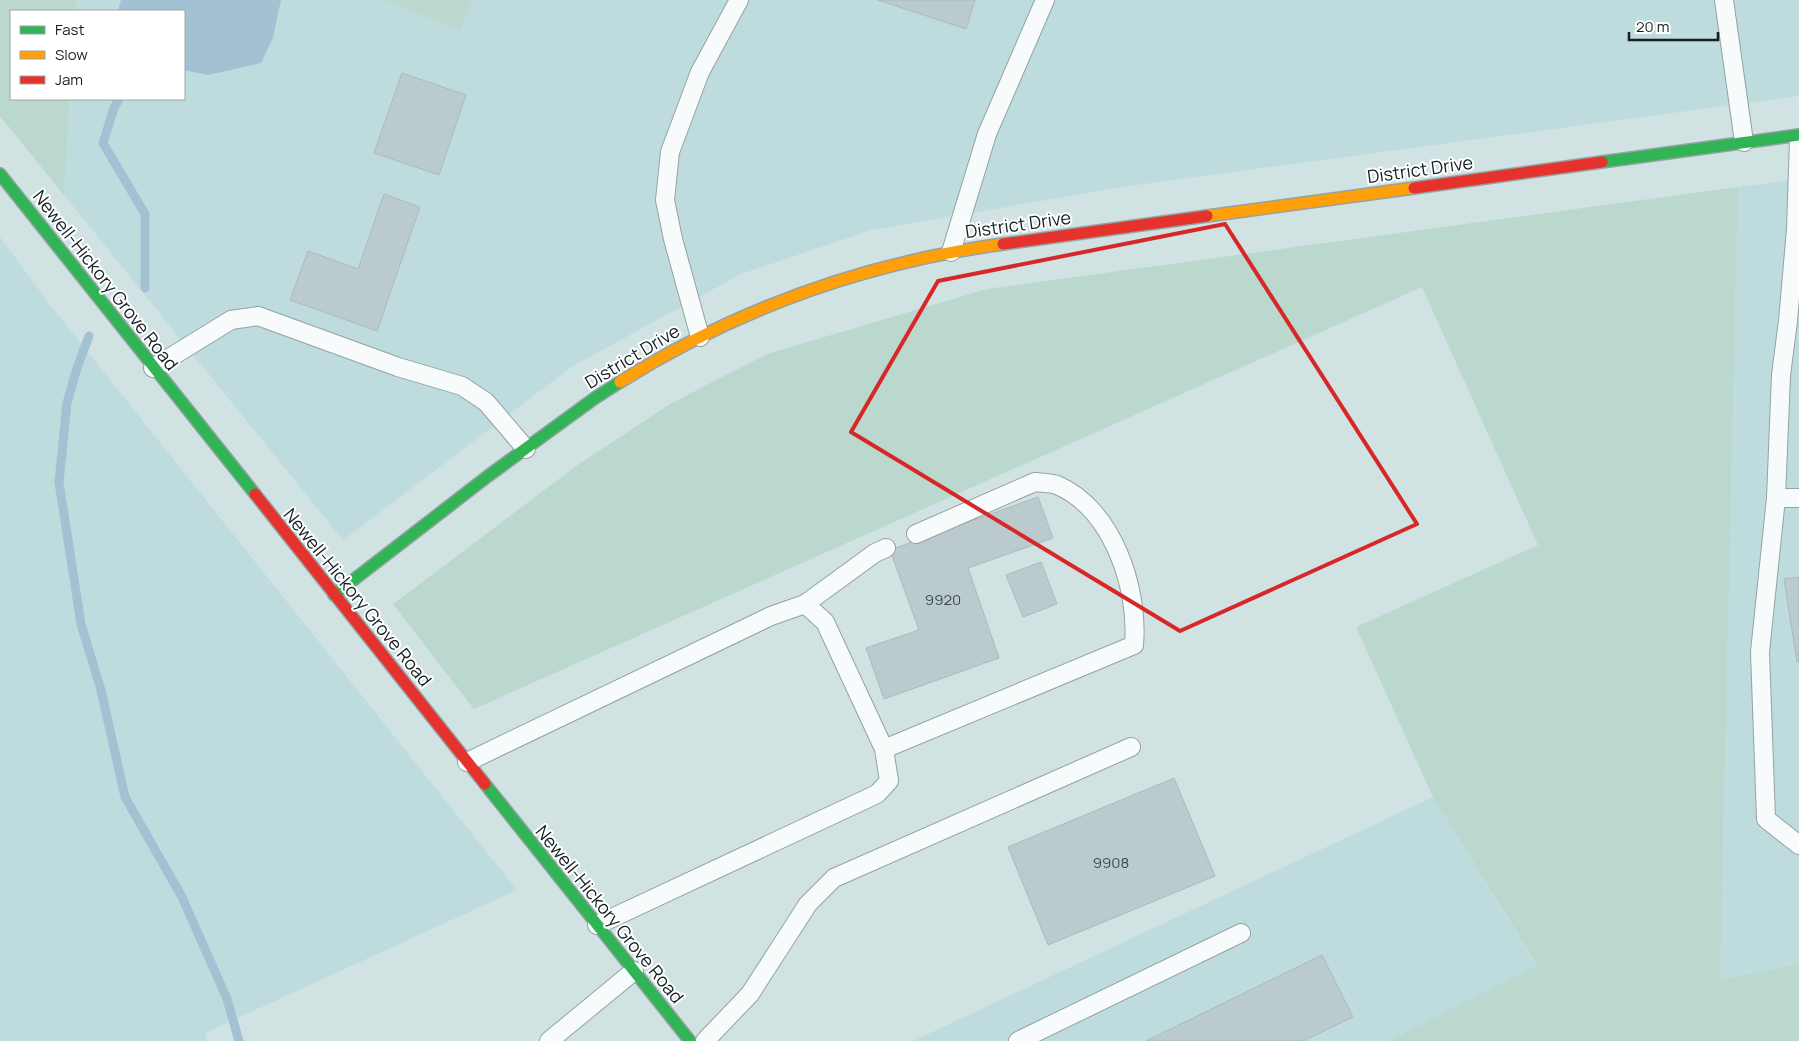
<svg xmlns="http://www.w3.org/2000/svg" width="1799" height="1041" viewBox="0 0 1799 1041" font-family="Manrope,sans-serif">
  <rect width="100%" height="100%" fill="#d1e2e3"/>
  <!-- built -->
  <g fill="#bedcde">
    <path d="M 77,0 L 383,0 L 460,31 L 473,0 L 1799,0 L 1799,96 L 1122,187 L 872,230 L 741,274 L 573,366 L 343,540 L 64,195 L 70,99 L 184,99 L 184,11 L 76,11 Z"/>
    <path d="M 1799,179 L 1799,964 L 1720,980 L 1738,187 Z"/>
    <path d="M 0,237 L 51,306 L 517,890 L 207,1032 L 205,1041 L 0,1041 Z"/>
    <path d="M 1433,797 L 1537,966 L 1389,1041 L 913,1041 Z"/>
  </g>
  <!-- green -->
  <g fill="#bad8cd">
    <path d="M 0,0 L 77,0 L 76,11 L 11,11 L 11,99 L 70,99 L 64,195 L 0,116 Z"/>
    <path d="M 383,0 L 473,0 L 460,31 Z"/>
    <path d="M 1738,187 L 1720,980 L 1799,964 L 1799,1041 L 1389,1041 L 1537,965 L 1433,797 L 1356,627 L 1538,545 L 1422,287 L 474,709 L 393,604 L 579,464 L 670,404 L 767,354 L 987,289 Z"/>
  </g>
  <!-- water -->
  <path fill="#a4c1d3" d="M 121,0 L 281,0 L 273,38 L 261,63 L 208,75 L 184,70 L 184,11 L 118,11 Z"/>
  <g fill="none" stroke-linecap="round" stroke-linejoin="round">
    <!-- stream -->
    <g stroke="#a4c1d3" stroke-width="9">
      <path d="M 119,99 L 114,108 L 103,143 L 145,214 L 145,288"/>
      <path d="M 89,336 L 77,368 L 67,403 L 59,482 L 81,624 L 101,690 L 125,797 L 182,897 L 227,999 L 239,1041"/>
    </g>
  </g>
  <!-- building -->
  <g fill="#bacacd" stroke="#adb9bc">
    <path d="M 878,0 L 975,0 L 966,29 Z"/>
    <path d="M 402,73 L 466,95 L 439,175 L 374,153 Z"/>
    <path d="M 384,194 L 420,207 L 377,331 L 290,300 L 308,251 L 358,269 Z"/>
    <path d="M 1038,497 L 1053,538 L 968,568 L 999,658 L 884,699 L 866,648 L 919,630 L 890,550 Z"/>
    <path d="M 1041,562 L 1057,604 L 1023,617 L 1006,575 Z"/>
    <path d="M 1799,577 L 1799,662 L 1797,662 L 1784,579 Z"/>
    <path d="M 1174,778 L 1215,876 L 1048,945 L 1008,847 Z"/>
    <path d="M 1322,955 L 1353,1017 L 1303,1041 L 1146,1041 Z"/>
  </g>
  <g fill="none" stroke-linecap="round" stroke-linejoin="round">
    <!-- lane casing -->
    <g stroke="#94a2a2" stroke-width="20">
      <g id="lane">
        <path d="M 1724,0 L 1744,142"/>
        <path d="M 1799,140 L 1796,229 L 1788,321 L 1781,375 L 1776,498 L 1760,652 L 1766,819 L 1799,845"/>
        <path d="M 951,252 L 987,134 L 1045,0"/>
        <path d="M 700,337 L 673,239 L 665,200 L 670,152 L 700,72 L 739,0"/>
        <path d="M 153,368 L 231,320 L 258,316 L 398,367 L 462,386 L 486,402 L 526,449"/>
        <path d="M 1776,498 L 1799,498"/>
        <path d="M 805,604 L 875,553 L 886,548"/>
        <path d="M 884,749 L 1134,645 C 1139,589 1113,509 1057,485 C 1051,483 1042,483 1035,482 L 916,534"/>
        <path d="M 467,762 L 771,616 L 805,604 L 825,622 L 884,749 L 889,781 L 877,794 L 597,925"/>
        <path d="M 549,1041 L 634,971"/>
        <path d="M 705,1041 L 750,994 L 808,904 L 834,878 L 1131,747"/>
        <path d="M 1018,1041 L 1241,933"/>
      </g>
    </g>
    <!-- fast casing -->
    <g stroke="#94a2a2" stroke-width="14">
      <g id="fast">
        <path d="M 1602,162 L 1799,135"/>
        <path d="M 0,174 L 255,494"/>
        <path d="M 334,595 L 488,476 L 595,398 L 620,382"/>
        <path d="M 485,784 L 690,1041"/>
      </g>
    </g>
    <!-- slow casing -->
    <g stroke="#94a2a2" stroke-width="14">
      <g id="slow">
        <path d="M 1207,216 L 1414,188"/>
        <path d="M 620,382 C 738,308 865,263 1003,244"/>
      </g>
    </g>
    <!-- jam casing -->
    <g stroke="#94a2a2" stroke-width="14">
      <g id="jam">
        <path d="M 1414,188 L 1602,162"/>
        <path d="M 1003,244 L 1207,216"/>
        <path d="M 255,494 L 485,784"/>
      </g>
    </g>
    <!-- lane -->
    <use href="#lane" stroke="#f8fbfb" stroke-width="18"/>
    <!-- fast -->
    <use href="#fast" stroke="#30b455" stroke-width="11"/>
    <!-- slow -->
    <use href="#slow" stroke="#ff9f0a" stroke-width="11"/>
    <!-- jam -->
    <use href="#jam" stroke="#e5322d" stroke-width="11"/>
  </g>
  <!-- marked area -->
  <path fill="none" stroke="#d62828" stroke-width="4" stroke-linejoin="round" d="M 1225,224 L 1417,524 L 1180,631 L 851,432 L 938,281 Z"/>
  <g text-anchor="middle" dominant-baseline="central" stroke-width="4" stroke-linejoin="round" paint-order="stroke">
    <!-- number labels -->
    <g font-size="15" fill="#3e4b4c">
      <text x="943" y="599">9920</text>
      <text x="1111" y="862">9908</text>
    </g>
    <!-- street labels -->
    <g font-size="18" fill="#131f20" stroke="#fff">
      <text transform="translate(1420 169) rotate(-8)">District Drive</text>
      <text transform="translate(1018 224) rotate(-8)">District Drive</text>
      <text transform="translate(106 280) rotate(52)">Newell-Hickory Grove Road</text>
      <text transform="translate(632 356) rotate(-31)">District Drive</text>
      <text transform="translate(358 597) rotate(51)">Newell-Hickory Grove Road</text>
      <text transform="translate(610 914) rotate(51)">Newell-Hickory Grove Road</text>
    </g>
  </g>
  <!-- legend -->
  <rect x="10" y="10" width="175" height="90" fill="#ffffff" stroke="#a1a5a6"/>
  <rect x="20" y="26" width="25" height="8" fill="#30b455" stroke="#a1a5a6"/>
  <text x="55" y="35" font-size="15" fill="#131f20">Fast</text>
  <rect x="20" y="51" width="25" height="8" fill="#ff9f0a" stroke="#a1a5a6"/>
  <text x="55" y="60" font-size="15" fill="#131f20">Slow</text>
  <rect x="20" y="76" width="25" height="8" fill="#e5322d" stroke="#a1a5a6"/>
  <text x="55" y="85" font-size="15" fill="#131f20">Jam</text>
  <!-- scale -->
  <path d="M1629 32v8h89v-8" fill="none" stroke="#131f20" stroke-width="2.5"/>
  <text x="1636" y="32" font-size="15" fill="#131f20" stroke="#ffffff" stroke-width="4" paint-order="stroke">20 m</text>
</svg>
